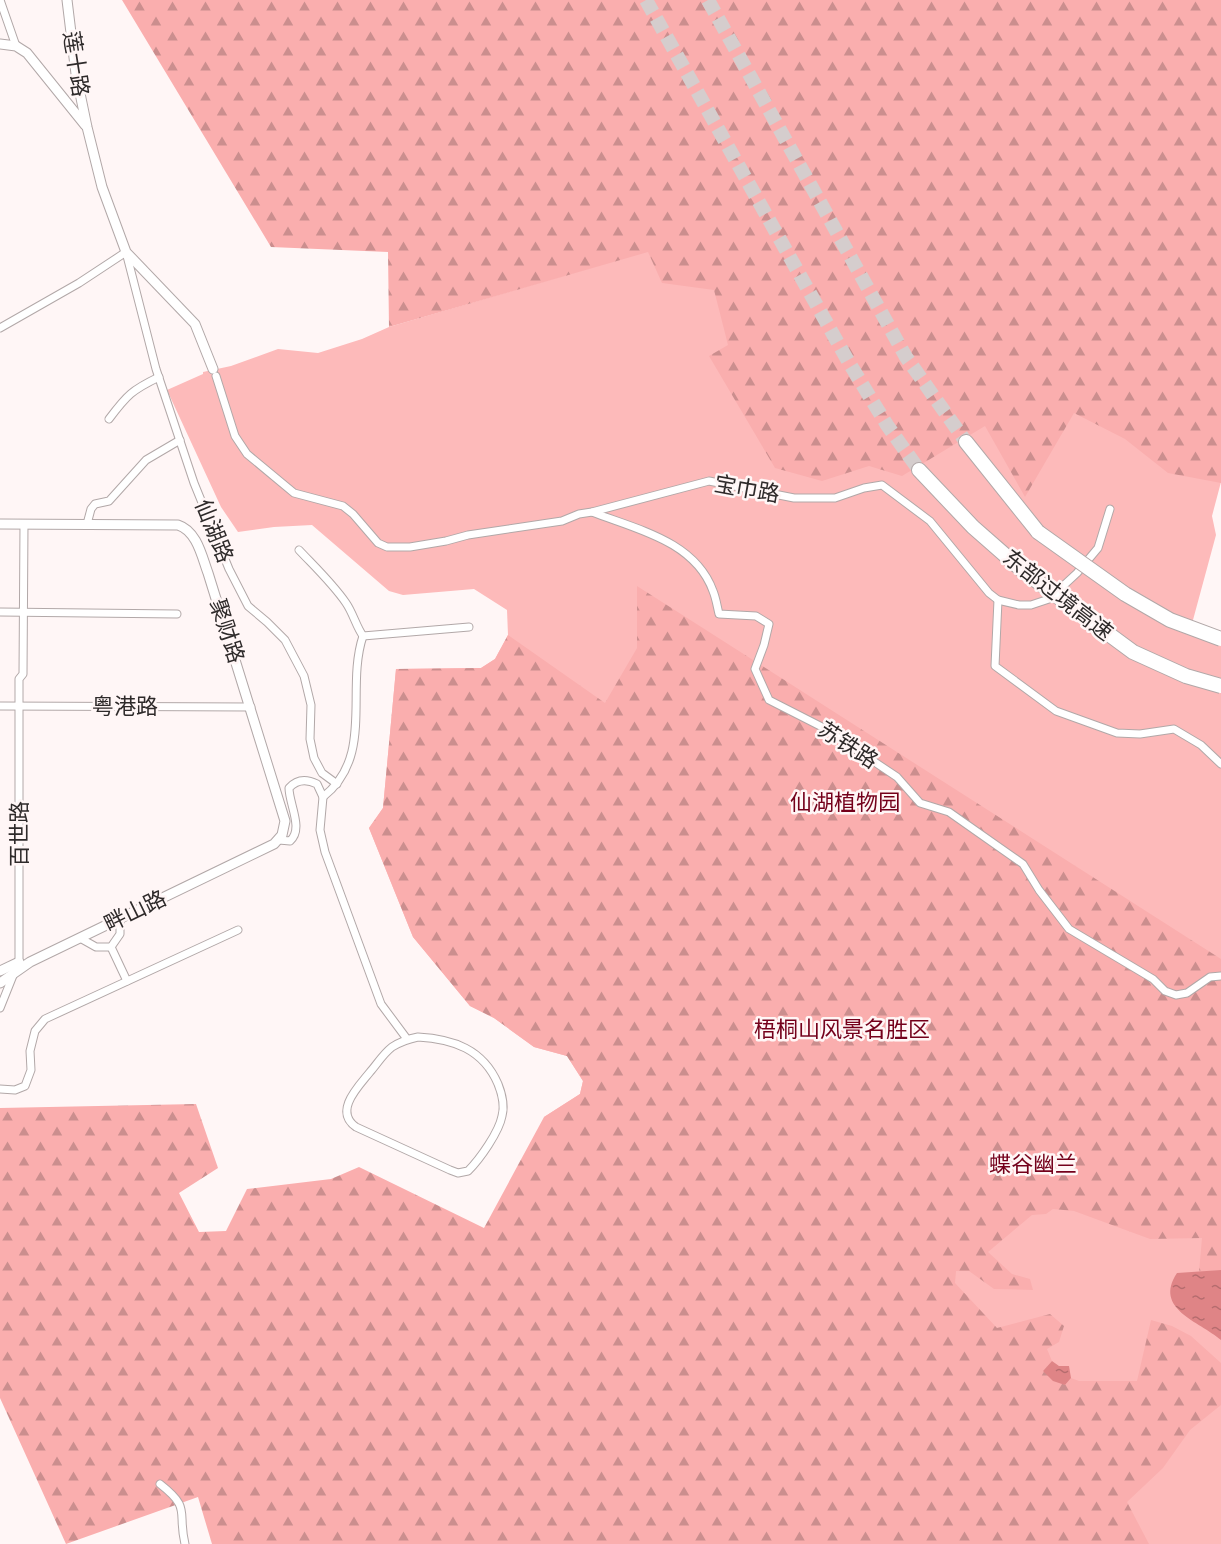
<svg xmlns="http://www.w3.org/2000/svg" width="1221" height="1544" viewBox="0 0 1221 1544" font-family="Figtree,'Noto Sans SC',sans-serif">
  <defs>
    <pattern id="forest-firs" width="22" height="20" patternUnits="userSpaceOnUse" patternTransform="scale(1.5)"><rect width="22" height="20" fill="#faaeae"/><path d="M5 1l3.5 6h-7zM16 11l3.5 6h-7z" fill="#cb8e8e"/></pattern>
    <pattern id="water-ripples" width="26" height="14" patternUnits="userSpaceOnUse" patternTransform="scale(1.5)"><rect width="26" height="14" fill="#df8486"/><path d="M2 4q2-2 4 0t4 0M15 11q2-2 4 0t4 0" fill="none" stroke="#b56c6e"/></pattern>
  </defs>
  <rect width="100%" height="100%" fill="#fff6f6"/>
  <!-- green -->
  <path fill="#fdbaba" d="M 648,251 L 906,312 L 1221,482 L 1212,516 L 1216,535 L 1190,631 L 1221,635 L 1221,1544 L 685,1544 L 544,1117 L 580,1094 L 583,1081 L 567,1056 L 534,1047 L 494,1018 L 470,1006 L 413,937 L 369,828 L 383,808 L 396,669 L 481,668 L 495,659 L 508,635 L 507,610 L 474,589 L 403,595 L 389,591 L 312,525 L 274,527 L 238,532 L 221,507 L 167,390 L 203,374 L 203,372 L 231,366 L 278,349 L 318,353 L 362,339 L 389,327 Z"/>
  <!-- forest -->
  <g fill="url(#forest-firs)">
    <path d="M 122,0 L 1221,0 L 1221,483 L 1168,473 L 1125,439 L 1074,413 L 1025,497 L 985,426 L 902,476 L 869,466 L 822,481 L 775,468 L 709,356 L 728,345 L 714,290 L 662,283 L 648,252 L 389,327 L 388,252 L 271,247 Z"/>
    <path d="M 637,586 L 1221,959 L 1221,1270 L 1199,1272 L 1202,1238 L 1150,1239 L 1074,1211 L 1053,1209 L 1046,1214 L 1032,1215 L 988,1252 L 1012,1274 L 1030,1279 L 1033,1290 L 994,1289 L 969,1271 L 956,1271 L 955,1283 L 997,1328 L 1050,1314 L 1064,1326 L 1059,1342 L 1047,1349 L 1052,1361 L 1043,1371 L 1065,1385 L 1071,1378 L 1079,1381 L 1137,1381 L 1151,1320 L 1172,1326 L 1191,1336 L 1221,1363 L 1221,1405 L 1190,1430 L 1163,1468 L 1127,1502 L 1149,1544 L 212,1544 L 198,1497 L 66,1544 L 0,1398 L 0,1108 L 196,1104 L 218,1168 L 179,1193 L 199,1232 L 226,1231 L 247,1189 L 331,1179 L 359,1167 L 484,1228 L 544,1117 L 580,1094 L 583,1081 L 567,1056 L 534,1047 L 494,1018 L 470,1006 L 413,937 L 369,828 L 383,808 L 396,669 L 481,668 L 495,659 L 508,635 L 605,703 L 637,648 Z"/>
  </g>
  <!-- water -->
  <g fill="url(#water-ripples)">
    <path d="M 1221,1270 L 1221,1340 C 1199,1321 1153,1309 1177,1273 Z"/>
    <path d="M 1052,1361 L 1059,1366 L 1069,1366 L 1071,1378 L 1065,1385 L 1053,1381 L 1043,1371 Z"/>
  </g>
  <g fill="none" stroke-linecap="round" stroke-linejoin="round">
    <!-- motorway-tunnel -->
    <g stroke="#d5cdcd" stroke-width="14" stroke-dasharray="14 7" stroke-linecap="butt">
      <path d="M 646,0 L 848,361 L 887,425 L 919,470"/>
      <path d="M 708,0 L 906,357 L 966,442"/>
    </g>
    <!-- minor casing -->
    <g stroke="#b2a8a8" stroke-width="9">
      <g id="minor">
        <path d="M 0,0 L 16,46"/>
        <path d="M 0,328 L 79,283 L 126,252 L 156,369 L 194,483 L 229,569 L 248,606 L 267,622 L 285,640 L 304,676 L 311,705 L 310,739 L 314,758 L 322,773 L 337,784"/>
        <path d="M 216,376 L 235,436 L 247,454 L 294,493 L 343,506 L 353,514 L 378,543 L 387,547 L 410,547 L 446,541 L 468,535 L 562,521 L 579,514 L 592,512 L 709,481 L 794,498 L 835,498 L 864,488 L 882,485 L 930,521 L 989,593 L 998,600 L 1019,605 L 1031,605 L 1049,599 L 1077,573 L 1098,548 L 1110,509"/>
        <path d="M 109,419 C 127,395 132,390 159,377"/>
        <path d="M 592,512 C 636,529 695,541 713,591 C 716,598 717,606 719,614 L 756,616 L 769,624 L 764,645 L 755,669 L 769,700 L 824,728 L 897,777 L 920,803 L 949,812 L 1023,864 L 1039,890 L 1069,929 L 1153,979 L 1165,991 L 1176,995 L 1187,993 L 1210,977 L 1221,976"/>
        <path d="M 87,524 L 91,509 L 95,504 L 109,501 L 146,460 L 180,440"/>
        <path d="M 299,550 C 315,567 333,584 346,603 C 353,613 356,626 363,636"/>
        <path d="M 998,600 L 995,666 L 1056,711 L 1117,733 L 1140,734 L 1174,729 L 1201,745 L 1221,764"/>
        <path d="M 0,612 L 177,614"/>
        <path d="M 363,636 L 469,627"/>
        <path d="M 0,706 L 251,707"/>
        <path d="M 323,797 C 375,756 345,690 363,636"/>
        <path d="M 279,840 L 290,841 C 304,829 289,804 289,788 C 297,779 307,779 317,784 L 323,797 L 320,830 L 325,852 L 381,1004 L 407,1039"/>
        <path d="M 80,938 L 96,947 L 111,947 L 120,934 L 120,918"/>
        <path d="M 111,947 L 127,981"/>
        <path d="M 19,962 L 19,679 L 23,674 L 24,524"/>
        <path d="M 0,1008 L 14,973"/>
        <path d="M 418,1037 C 453,1039 483,1049 498,1084 C 502,1094 505,1105 502,1116 C 499,1132 480,1159 468,1171 L 458,1173 L 450,1170 L 356,1127 C 333,1111 359,1086 370,1072 C 377,1064 383,1054 392,1047 C 400,1042 408,1039 418,1037 Z"/>
        <path d="M 0,1089 L 15,1090 L 25,1086 L 31,1070 L 30,1051 L 35,1031 L 45,1019 L 238,930"/>
        <path d="M 160,1484 C 192,1509 177,1511 185,1544"/>
      </g>
    </g>
    <!-- tertiary casing -->
    <g stroke="#b2a8a8" stroke-width="11">
      <g id="tertiary">
        <path d="M 67,0 L 76,74 L 87,127 L 102,187 L 126,252 L 195,324 L 213,369"/>
        <path d="M 0,44 L 16,46 L 27,53 L 85,125"/>
        <path d="M 0,524 L 178,525 C 197,531 202,557 208,573 L 285,821 L 282,835 L 274,844 L 30,962 L 0,983"/>
        <path d="M 0,971 L 19,962"/>
      </g>
    </g>
    <!-- motorway casing -->
    <g stroke="#b2a8a8" stroke-width="16">
      <g id="motorway">
        <path d="M 966,442 L 1038,532"/>
        <path d="M 919,470 L 973,527 L 1022,570"/>
      </g>
    </g>
    <!-- minor -->
    <use href="#minor" stroke="#fff" stroke-width="7"/>
    <!-- tertiary -->
    <use href="#tertiary" stroke="#fff" stroke-width="9"/>
    <!-- motorway -->
    <use href="#motorway" stroke="#fff" stroke-width="14"/>
    <!-- motorway-bridge casing -->
    <g stroke="#b2a8a8" stroke-width="16" stroke-linecap="butt">
      <g id="motorway-bridge">
        <path d="M 1038,532 L 1125,594 L 1170,620 L 1221,639"/>
        <path d="M 1022,570 L 1133,652 L 1186,676 L 1221,686"/>
      </g>
    </g>
    <!-- motorway-bridge -->
    <use href="#motorway-bridge" stroke="#fff" stroke-width="14"/>
  </g>
  <g text-anchor="middle" dominant-baseline="central" stroke-width="5" stroke-linejoin="round" paint-order="stroke">
    <!-- street labels -->
    <g font-size="22" fill="#2e2a2a" stroke="#fff6f6">
      <text transform="translate(76 64) rotate(81)">莲十路</text>
      <text transform="translate(747 489) rotate(10)">宝巾路</text>
      <text transform="translate(214 531) rotate(68)">仙湖路</text>
      <text transform="translate(1058 595) rotate(38)">东部过境高速</text>
      <text transform="translate(227 631) rotate(72)">聚财路</text>
      <text x="125" y="706">粤港路</text>
      <text transform="translate(848 745) rotate(33)">苏铁路</text>
      <text transform="translate(19 834) rotate(-90)">百世路</text>
      <text transform="translate(135 911) rotate(-26)">畔山路</text>
    </g>
    <!-- park labels -->
    <g font-size="22" fill="#74001b" stroke="#fff6f6">
      <text x="845" y="802">仙湖植物园</text>
      <text x="842" y="1029">梧桐山风景名胜区</text>
      <text x="1033" y="1164">蝶谷幽兰</text>
    </g>
  </g>
</svg>
